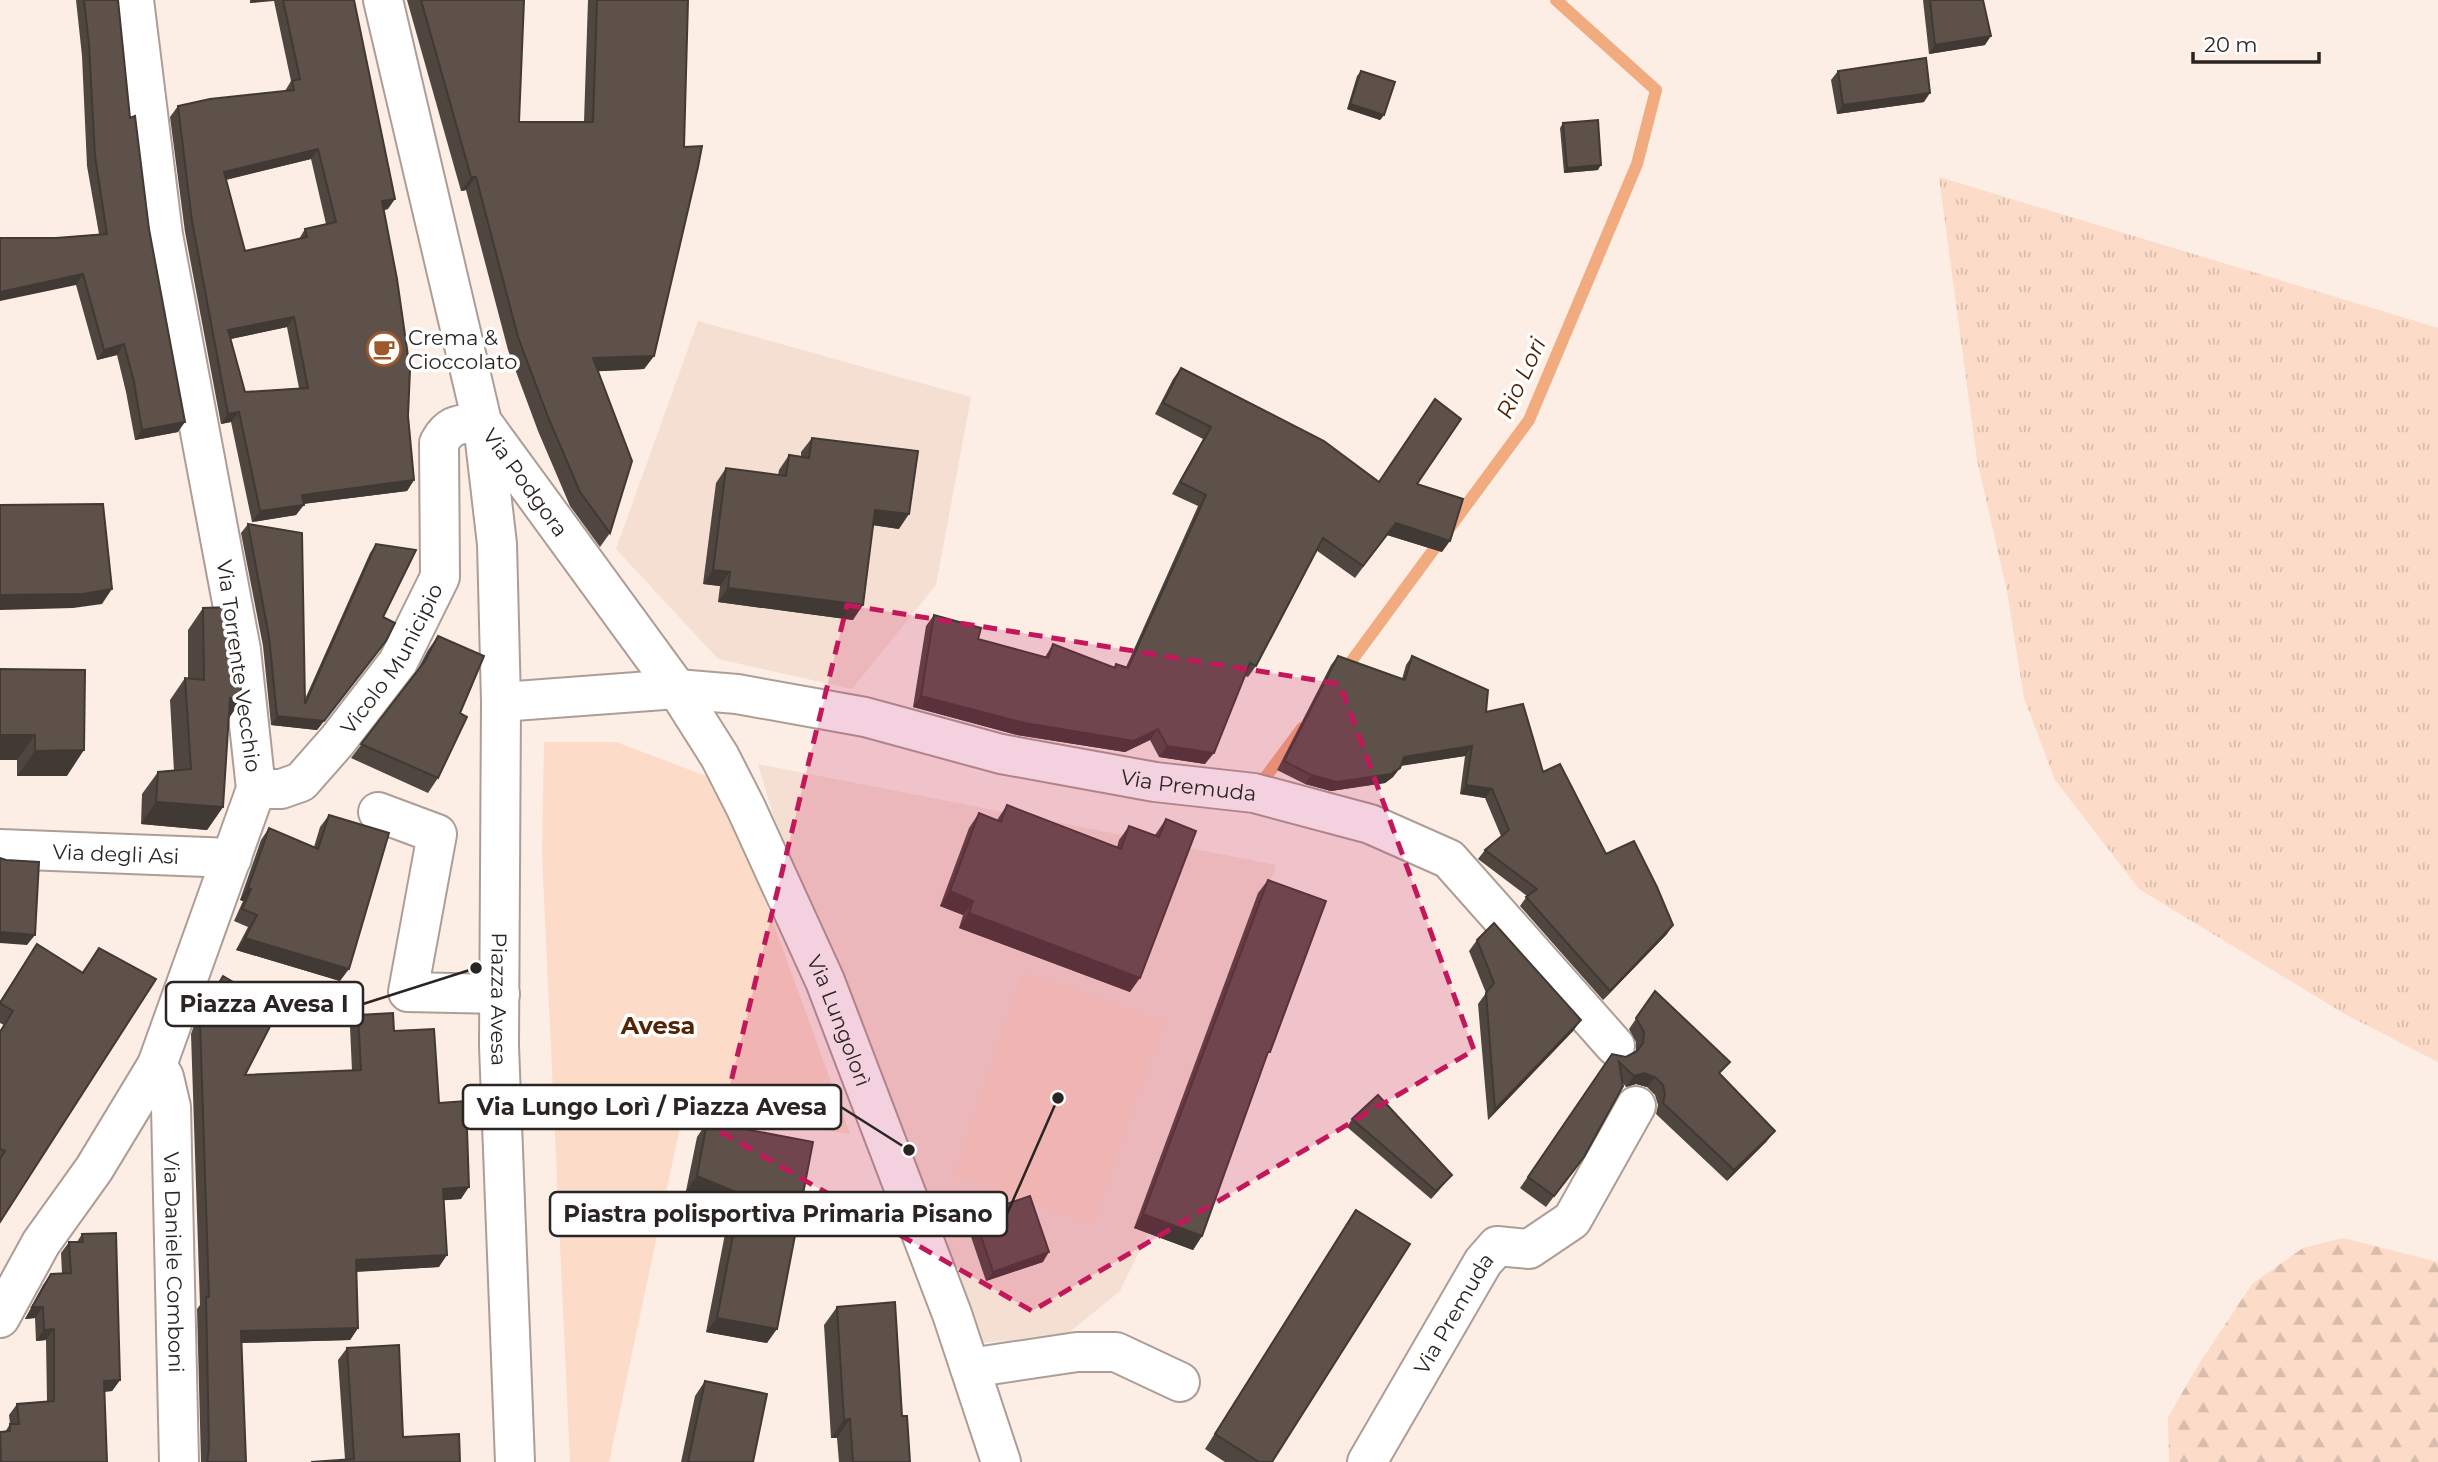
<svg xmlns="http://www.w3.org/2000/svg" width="2438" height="1462" viewBox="0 0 2438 1462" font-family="Montserrat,sans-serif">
  <defs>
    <pattern id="grass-tufts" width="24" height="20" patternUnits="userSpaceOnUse" patternTransform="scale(1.75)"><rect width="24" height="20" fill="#fcdbc8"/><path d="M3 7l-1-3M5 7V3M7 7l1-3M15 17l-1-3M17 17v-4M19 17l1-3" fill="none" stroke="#d8bcac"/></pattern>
    <pattern id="forest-firs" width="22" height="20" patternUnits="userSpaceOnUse" patternTransform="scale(1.75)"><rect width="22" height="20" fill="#fcdbc8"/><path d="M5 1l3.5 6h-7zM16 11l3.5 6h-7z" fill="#d8bcac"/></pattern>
  </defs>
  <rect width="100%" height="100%" fill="#fcede5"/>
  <!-- built -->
  <g fill="#f5dfd2">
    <path d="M 698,321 L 971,397 L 936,585 L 852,689 L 718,659 L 616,549 Z"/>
    <path d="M 758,764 L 1276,865 L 1149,1231 L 1120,1291 L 1066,1335 L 981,1343 L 789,869 Z"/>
  </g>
  <!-- grass -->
  <path fill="url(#grass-tufts)" d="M 1939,177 L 2438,328 L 2438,1062 L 2343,1013 L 2139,889 L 2055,780 L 2024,698 L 2007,591 L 1977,460 Z"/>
  <!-- forest -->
  <path fill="url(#forest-firs)" d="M 2343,1238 L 2438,1262 L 2438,1462 L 2169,1462 L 2168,1417 L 2199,1364 L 2252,1284 L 2303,1248 Z"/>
  <!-- green -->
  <g fill="#fcdbc8">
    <path d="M 544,742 L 616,742 L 722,782 L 850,1134 L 684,1108 L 609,1462 L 570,1462 L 542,853 Z"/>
    <path d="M 1023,973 L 1164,1021 L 1093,1224 L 953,1175 Z"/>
  </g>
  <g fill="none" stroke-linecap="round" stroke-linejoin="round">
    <!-- stream -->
    <g stroke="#f2aa7f" stroke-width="12">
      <path d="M 1342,674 L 1529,420 L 1637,164 L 1656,90 L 1556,0"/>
      <path d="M 1256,790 L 1302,728"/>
    </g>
    <!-- minor casing -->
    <g stroke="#ac9e96" stroke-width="42">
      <g id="minor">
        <path id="s1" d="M 383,0 L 482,422 L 677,689 L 720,757 L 746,808 L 825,981 L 952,1314 L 1001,1462"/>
        <path id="s2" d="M 483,424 L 497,544 L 501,702 L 499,1046 L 515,1462"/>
        <path id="s3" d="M 501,702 L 677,689 L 737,694 L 865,717 L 1001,754 L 1155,782 L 1254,793 L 1370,824 L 1449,859 L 1615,1046"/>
        <path id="s4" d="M 256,789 L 281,789 L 301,782 L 337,741 L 398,662 L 440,577 L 439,443 C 450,422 461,425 482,422"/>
        <path d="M 378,812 L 437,834 L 408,992 L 500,994"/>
        <path id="s5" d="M 0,849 L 232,858"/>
        <path id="s6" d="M 157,1065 L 164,1077 L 171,1107 L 179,1462"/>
        <path d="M 0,1318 L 41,1243 L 94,1169 L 157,1065 L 256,789 L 241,650 L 163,235 L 134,0"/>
        <path d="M 970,1368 L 1077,1352 L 1116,1352 L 1180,1382"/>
        <path id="s7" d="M 1367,1462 L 1483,1262 L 1497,1246 L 1529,1249 L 1572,1220 L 1636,1106"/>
      </g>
    </g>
    <!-- minor -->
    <use href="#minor" stroke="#fff" stroke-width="38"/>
  </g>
  <!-- wall -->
  <g fill="#504640" fill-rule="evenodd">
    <path d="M 76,0 L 118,0 L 130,118 L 149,229 L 178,432 L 135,440 L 126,392 L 117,355 L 97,360 L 76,285 L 56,238 L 99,234 L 87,166 L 82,56 Z"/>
    <path d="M 250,0 L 354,0 L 388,209 L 384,210 L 408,416 L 414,480 L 407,491 L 303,504 L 296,515 L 252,522 L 231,422 L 221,424 L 185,232 L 170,117 L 178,106 L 285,91 L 291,81 L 274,1 L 250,3 ZM 311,159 L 326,224 L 305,229 L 299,239 L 245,251 L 226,180 ZM 287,327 L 299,388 L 245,392 L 231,339 Z"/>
    <path d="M 407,0 L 524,0 L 519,122 L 584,122 L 588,0 L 688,0 L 654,356 L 644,369 L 598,371 L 610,533 L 600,547 L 570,506 L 538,431 L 508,350 L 466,190 L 461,191 Z"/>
    <path d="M 1923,0 L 1983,0 L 1985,45 L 1929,54 Z"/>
    <path d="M 1361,71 L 1384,115 L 1380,120 L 1347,109 L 1357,76 Z"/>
    <path d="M 1838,71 L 1924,102 L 1837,114 L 1831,80 Z"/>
    <path d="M 1563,123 L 1598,170 L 1564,173 L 1560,128 Z"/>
    <path d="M 1181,368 L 1378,481 L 1417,484 L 1442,552 L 1387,535 L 1355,578 L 1316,550 L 1256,666 L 1248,677 L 1245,676 L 1205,764 L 1159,757 L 1150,740 L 1125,752 L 1017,735 L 913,707 L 926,626 L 934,615 L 978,639 L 1045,657 L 1053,644 L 1113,668 L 1116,664 L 1126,667 L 1198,506 L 1172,494 L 1203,439 L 1155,414 L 1173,379 Z"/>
    <path d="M 812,438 L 899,529 L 873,525 L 853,620 L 718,602 L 720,586 L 703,584 L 716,483 L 726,468 L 778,475 L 779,470 L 789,455 L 801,457 L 801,452 Z"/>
    <path d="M 248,524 L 305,699 L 370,553 L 376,544 L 386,641 L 317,730 L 271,725 L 263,646 L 241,533 Z"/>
    <path d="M 203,608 L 242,699 L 228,719 L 223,807 L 207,830 L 141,824 L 142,794 L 158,772 L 174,771 L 170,700 L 185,678 L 188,678 L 188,630 Z"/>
    <path d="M 438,636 L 460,713 L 438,778 L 428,793 L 351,758 L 417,671 L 428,650 Z"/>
    <path d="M 1338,656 L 1402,679 L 1406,665 L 1412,656 L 1486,712 L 1543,772 L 1667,934 L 1603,1000 L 1520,906 L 1527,896 L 1478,859 L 1485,850 L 1501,836 L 1485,798 L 1460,794 L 1465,756 L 1401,766 L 1393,777 L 1385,783 L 1331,791 L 1305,784 L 1277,770 L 1331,665 Z"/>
    <path d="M 0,669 L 67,776 L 17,776 L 17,760 L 0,760 Z"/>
    <path d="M 1007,805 L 1117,847 L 1119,840 L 1129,826 L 1155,835 L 1166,819 L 1130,992 L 959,928 L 963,915 L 940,906 L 969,828 L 979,813 L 997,820 Z"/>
    <path d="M 329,815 L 340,981 L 236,950 L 248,927 L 234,921 L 243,901 L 240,900 L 261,840 L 269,828 L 314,847 L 320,827 Z"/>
    <path d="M 1268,880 L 1266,1059 L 1202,1236 L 1193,1250 L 1134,1228 L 1258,893 Z"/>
    <path d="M 1477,940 L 1581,1020 L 1573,1031 L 1488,1120 L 1478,1004 L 1486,993 L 1469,951 Z"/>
    <path d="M 37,944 L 82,972 L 99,948 L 0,1222 L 0,1031 L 4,1025 L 0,1023 L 0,1001 Z"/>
    <path d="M 223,976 L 245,1075 L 352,1071 L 350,1027 L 358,1015 L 394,1031 L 439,1103 L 461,1199 L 444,1200 L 439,1267 L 356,1272 L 358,1328 L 350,1340 L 241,1343 L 246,1462 L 201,1462 L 197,1309 L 200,1305 L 191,1034 L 197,1017 Z"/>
    <path d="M 1655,991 L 1720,1074 L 1767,1141 L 1727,1181 L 1656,1114 L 1658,1105 L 1655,1095 L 1647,1087 L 1636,1084 L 1626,1087 L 1623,1083 L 1576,1167 L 1546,1207 L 1520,1188 L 1612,1054 L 1626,1057 L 1636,1052 L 1636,1042 L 1629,1029 Z"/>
    <path d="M 1352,1119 L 1446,1182 L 1431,1199 L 1347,1127 Z"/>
    <path d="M 707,1122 L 813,1142 L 767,1343 L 706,1332 L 730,1208 L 686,1191 L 697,1137 Z"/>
    <path d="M 1356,1210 L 1272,1462 L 1225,1462 L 1205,1449 Z"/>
    <path d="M 974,1215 L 1043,1262 L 986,1281 L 967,1225 Z"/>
    <path d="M 82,1234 L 120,1380 L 112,1391 L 104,1392 L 107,1462 L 0,1462 L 0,1432 L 5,1432 L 10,1424 L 9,1415 L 17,1404 L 47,1401 L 46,1340 L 36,1341 L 35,1318 L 25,1319 L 43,1285 L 51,1274 L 62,1273 L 61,1253 L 69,1242 L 77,1242 Z"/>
    <path d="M 837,1307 L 902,1416 L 910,1462 L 839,1462 L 837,1438 L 831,1438 L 824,1325 Z"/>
    <path d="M 347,1348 L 403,1437 L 460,1462 L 345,1459 L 338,1360 Z"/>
    <path d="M 705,1381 L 753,1462 L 681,1462 L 695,1396 Z"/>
  </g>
  <!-- shaded-wall -->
  <g fill="#413934">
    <path d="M 252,0 L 274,0 L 250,3 Z"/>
    <path d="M 1991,36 L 1985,45 L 1929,54 L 1935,45 Z"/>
    <path d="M 1930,93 L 1924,102 L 1837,114 L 1843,105 Z"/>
    <path d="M 1350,104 L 1384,115 L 1380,120 L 1347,109 Z"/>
    <path d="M 318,149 L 311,159 L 216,182 L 224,172 Z"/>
    <path d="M 1601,165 L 1598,170 L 1564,173 L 1567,168 Z"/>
    <path d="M 471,177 L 476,177 L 466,190 L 461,191 Z"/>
    <path d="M 395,199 L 388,209 L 375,212 L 382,201 Z"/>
    <path d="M 83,274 L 76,285 L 0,301 L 0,292 Z"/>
    <path d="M 294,317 L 287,327 L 221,341 L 228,330 Z"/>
    <path d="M 124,344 L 117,355 L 97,360 L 104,350 Z"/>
    <path d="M 654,356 L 644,369 L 584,372 L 593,358 Z"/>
    <path d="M 239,412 L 231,422 L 221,424 L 228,414 Z"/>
    <path d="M 185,422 L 178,432 L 135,440 L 142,430 Z"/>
    <path d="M 414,480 L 407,491 L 294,505 L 302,495 Z"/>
    <path d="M 304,505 L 296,515 L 252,522 L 260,511 Z"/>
    <path d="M 875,510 L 909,514 L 899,529 L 865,524 Z"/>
    <path d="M 1396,523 L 1450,541 L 1442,552 L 1387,535 L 1355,578 Z"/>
    <path d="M 713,570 L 730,572 L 720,586 L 703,584 Z"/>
    <path d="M 728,588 L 863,605 L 853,620 L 718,602 Z"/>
    <path d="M 112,589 L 102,604 L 73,608 L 0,610 L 0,595 Z"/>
    <path d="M 386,641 L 317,730 L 271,725 L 277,716 L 324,721 Z"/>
    <path d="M 921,696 L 1158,729 L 1150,740 L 1125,752 L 1017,735 L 913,707 Z"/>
    <path d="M 230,698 L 242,699 L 227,721 Z"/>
    <path d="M 0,735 L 35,735 L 17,760 L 0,760 Z"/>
    <path d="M 1167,746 L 1214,753 L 1205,764 L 1159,757 Z"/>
    <path d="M 1472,746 L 1465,756 L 1397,766 L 1404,757 Z"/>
    <path d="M 84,750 L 67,776 L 17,776 L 35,751 Z"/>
    <path d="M 1400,768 L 1393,777 L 1385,783 L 1331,791 L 1305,784 L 1311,775 Z"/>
    <path d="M 1466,785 L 1492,789 L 1485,798 L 1460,794 Z"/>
    <path d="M 156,802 L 223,807 L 207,830 L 141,824 Z"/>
    <path d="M 248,888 L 251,889 L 243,901 L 240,900 Z"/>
    <path d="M 950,891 L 973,901 L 963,915 L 940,906 Z"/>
    <path d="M 969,913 L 1140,978 L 1130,992 L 959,928 Z"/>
    <path d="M 1673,925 L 1667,934 L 1603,1000 L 1610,991 Z"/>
    <path d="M 0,932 L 35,935 L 27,945 L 0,943 Z"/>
    <path d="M 245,938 L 349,969 L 340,981 L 236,950 Z"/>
    <path d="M 1581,1020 L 1573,1031 L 1488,1120 L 1495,1109 Z"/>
    <path d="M 1644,1073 L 1655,1077 L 1647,1087 L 1636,1084 L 1626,1087 L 1634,1076 Z"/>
    <path d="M 1775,1131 L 1767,1141 L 1727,1181 L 1734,1170 Z"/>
    <path d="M 1452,1175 L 1446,1182 L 1431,1199 L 1436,1191 Z"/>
    <path d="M 697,1176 L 741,1194 L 730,1208 L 686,1191 Z"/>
    <path d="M 469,1187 L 461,1199 L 435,1201 L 443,1189 Z"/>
    <path d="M 1143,1214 L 1202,1236 L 1193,1250 L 1134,1228 Z"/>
    <path d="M 1049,1252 L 1043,1262 L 986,1281 L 993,1272 Z"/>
    <path d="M 447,1255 L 439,1267 L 348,1272 L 356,1260 Z"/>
    <path d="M 32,1307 L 43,1307 L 35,1318 L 25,1319 Z"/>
    <path d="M 717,1318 L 777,1329 L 767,1343 L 706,1332 Z"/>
    <path d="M 358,1328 L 350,1340 L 233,1343 L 241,1331 Z"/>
    <path d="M 54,1329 L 46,1340 L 36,1341 L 44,1330 Z"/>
    <path d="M 120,1380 L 112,1391 L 96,1392 L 104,1381 Z"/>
    <path d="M 850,1419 L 837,1438 L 831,1438 L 844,1420 Z"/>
  </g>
  <!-- building -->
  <g fill="#5d514a" stroke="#413934" stroke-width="2" fill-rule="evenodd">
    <path d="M 84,0 L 118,0 L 130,118 L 135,116 L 149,229 L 185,422 L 142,430 L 134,382 L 124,344 L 104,350 L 83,274 L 0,292 L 0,238 L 56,238 L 107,234 L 95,156 L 89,45 Z"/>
    <path d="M 283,0 L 354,0 L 395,199 L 382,201 L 397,279 L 410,370 L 408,416 L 414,480 L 302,495 L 304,505 L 260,511 L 239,412 L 228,414 L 192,221 L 178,106 L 210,99 L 294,90 L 292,81 L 300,79 ZM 318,149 L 336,222 L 305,229 L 307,237 L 245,251 L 224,172 ZM 294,317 L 308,388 L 245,392 L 228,330 Z"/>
    <path d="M 421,0 L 524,0 L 519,122 L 593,122 L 597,0 L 688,0 L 684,147 L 702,146 L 698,167 L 654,356 L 593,358 L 632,461 L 610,533 L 580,492 L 548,417 L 518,337 L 476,177 L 471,177 Z"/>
    <path d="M 1930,0 L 1983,0 L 1991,36 L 1935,45 Z"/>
    <path d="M 1926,58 L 1930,93 L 1843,105 L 1838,71 Z"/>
    <path d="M 1361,71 L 1395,82 L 1384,115 L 1350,104 Z"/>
    <path d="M 1598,120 L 1601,165 L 1567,168 L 1563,123 Z"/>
    <path d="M 1181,368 L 1324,441 L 1379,482 L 1435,399 L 1461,419 L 1417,484 L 1463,499 L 1450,541 L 1396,523 L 1363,566 L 1323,538 L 1256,666 L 1250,663 L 1214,753 L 1167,746 L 1158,729 L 1134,741 L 1025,723 L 921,696 L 934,615 L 981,628 L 978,639 L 1048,658 L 1053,644 L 1115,668 L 1116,664 L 1128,668 L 1206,495 L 1180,482 L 1211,427 L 1163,403 Z"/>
    <path d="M 812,438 L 918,451 L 909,514 L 875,510 L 863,605 L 728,588 L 730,572 L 713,570 L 726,468 L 786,476 L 789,455 L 809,458 Z"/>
    <path d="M 103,504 L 112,589 L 83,594 L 0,595 L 0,505 Z"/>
    <path d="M 248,524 L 302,533 L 305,704 L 376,544 L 416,550 L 383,617 L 395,623 L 386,641 L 324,721 L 277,716 L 269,637 Z"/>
    <path d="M 231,607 L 242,699 L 230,698 L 223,807 L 156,802 L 158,772 L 191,769 L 185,678 L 204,680 L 203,608 Z"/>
    <path d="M 438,636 L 484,656 L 460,713 L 467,717 L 438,778 L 361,744 L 425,661 Z"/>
    <path d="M 1338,656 L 1405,680 L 1412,656 L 1488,690 L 1486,712 L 1523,704 L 1543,772 L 1560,764 L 1606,854 L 1634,841 L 1657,887 L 1673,925 L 1610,991 L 1526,897 L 1537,889 L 1485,850 L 1509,830 L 1492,789 L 1466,785 L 1472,746 L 1404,757 L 1400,768 L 1391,774 L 1337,782 L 1311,775 L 1284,761 Z"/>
    <path d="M 0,669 L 85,670 L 84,750 L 35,751 L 35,735 L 0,735 Z"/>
    <path d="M 1007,805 L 1121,849 L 1129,826 L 1159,837 L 1166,819 L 1196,831 L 1140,978 L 969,913 L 973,901 L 950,891 L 979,813 L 1001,822 Z"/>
    <path d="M 329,815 L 389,833 L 349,969 L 245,938 L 257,915 L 242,909 L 251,889 L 248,888 L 269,828 L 318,849 Z"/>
    <path d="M 0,858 L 6,860 L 39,862 L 35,935 L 0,932 Z"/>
    <path d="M 1268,880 L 1326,901 L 1270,1052 L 1268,1052 L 1202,1236 L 1143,1214 Z"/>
    <path d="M 1494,923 L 1581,1020 L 1495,1109 L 1486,993 L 1494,983 L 1477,940 Z"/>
    <path d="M 37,944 L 83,973 L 99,948 L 156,979 L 0,1222 L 0,1159 L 5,1151 L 0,1149 L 0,1032 L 13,1011 L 0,1003 Z"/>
    <path d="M 223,976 L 279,1009 L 245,1075 L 361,1070 L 358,1015 L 393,1013 L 394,1031 L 434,1029 L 439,1103 L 466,1101 L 469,1187 L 443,1189 L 447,1255 L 356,1260 L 358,1328 L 241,1331 L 246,1462 L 207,1462 L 209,1449 L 206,1297 L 209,1297 L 200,1022 L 206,1005 Z"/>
    <path d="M 1655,991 L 1730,1062 L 1719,1073 L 1775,1131 L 1734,1170 L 1663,1103 L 1665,1094 L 1663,1085 L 1655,1077 L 1644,1073 L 1634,1076 L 1619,1062 L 1623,1086 L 1584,1157 L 1554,1196 L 1528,1177 L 1612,1054 L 1626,1057 L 1637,1051 L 1643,1043 L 1644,1032 L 1636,1018 Z"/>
    <path d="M 1378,1095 L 1452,1175 L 1436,1191 L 1352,1119 Z"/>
    <path d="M 707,1122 L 813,1142 L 777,1329 L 717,1318 L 741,1194 L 697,1176 Z"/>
    <path d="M 1030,1196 L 1049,1252 L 993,1272 L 974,1215 Z"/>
    <path d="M 1356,1210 L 1410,1244 L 1272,1462 L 1259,1462 L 1215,1434 Z"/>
    <path d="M 116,1233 L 120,1380 L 104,1381 L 107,1462 L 1,1462 L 0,1432 L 10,1431 L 10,1424 L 19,1424 L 17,1404 L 54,1401 L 54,1329 L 44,1330 L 43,1307 L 32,1307 L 51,1274 L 71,1273 L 69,1242 L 83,1242 L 82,1234 Z"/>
    <path d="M 895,1302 L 902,1416 L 907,1416 L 910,1462 L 853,1462 L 850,1419 L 844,1420 L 837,1307 Z"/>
    <path d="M 399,1345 L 403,1437 L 459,1434 L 460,1462 L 311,1462 L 354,1459 L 347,1348 Z"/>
    <path d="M 705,1381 L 767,1394 L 753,1462 L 688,1462 Z"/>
  </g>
  <!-- marked area -->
  <path fill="#c2185b" fill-opacity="0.2" stroke="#c2185b" stroke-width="5" stroke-dasharray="14 9" stroke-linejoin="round" d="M 847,605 L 1340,684 L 1474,1050 L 1032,1311 L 719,1131 Z"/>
  <!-- icons -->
  <defs>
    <g id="cafe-ring" transform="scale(1.75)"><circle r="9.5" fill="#fefefe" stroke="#9d582c" stroke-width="1.5"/><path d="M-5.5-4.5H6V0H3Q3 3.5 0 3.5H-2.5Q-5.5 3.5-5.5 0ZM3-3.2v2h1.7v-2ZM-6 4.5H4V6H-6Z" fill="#9d582c"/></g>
  </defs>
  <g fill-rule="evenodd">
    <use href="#cafe-ring" x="384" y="349"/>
  </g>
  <g text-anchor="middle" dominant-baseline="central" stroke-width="7" stroke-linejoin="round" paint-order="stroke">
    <!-- poi labels -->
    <g font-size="21" fill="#2a2522" stroke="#fefefe" text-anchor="start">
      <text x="408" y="337">Crema &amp;<tspan x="408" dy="24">Cioccolato</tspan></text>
    </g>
    <!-- street labels -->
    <g font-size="21" fill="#2a2522" stroke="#fefefe">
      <text stroke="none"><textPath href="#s1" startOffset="508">Via Podgora</textPath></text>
      <text stroke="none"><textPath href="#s4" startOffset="200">Vicolo Municipio</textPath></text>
      <text transform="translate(239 666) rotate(82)">Via Torrente Vecchio</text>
      <text stroke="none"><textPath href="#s3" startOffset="698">Via Premuda</textPath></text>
      <text stroke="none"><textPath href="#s5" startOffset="116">Via degli Asi</textPath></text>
      <text stroke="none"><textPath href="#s2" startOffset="576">Piazza Avesa</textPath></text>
      <text stroke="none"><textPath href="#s1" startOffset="1134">Via Lungolorì</textPath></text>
      <text stroke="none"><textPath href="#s6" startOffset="200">Via Daniele Comboni</textPath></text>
      <text stroke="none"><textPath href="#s7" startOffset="172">Via Premuda</textPath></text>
    </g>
    <!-- water labels -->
    <g font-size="23" font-style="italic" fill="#4b1e00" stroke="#fefefe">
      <text transform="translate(1521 378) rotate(-65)">Rio Lori</text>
    </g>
    <!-- quarter labels -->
    <g font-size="24" font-weight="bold" fill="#522504" stroke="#fefefe">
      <text x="658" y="1025">Avesa</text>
    </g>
  </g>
  <!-- callouts -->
  <path fill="none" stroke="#2a2522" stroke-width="2.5" d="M476 968L363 1004M909 1150L841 1107M1058 1098L1007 1214"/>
  <g fill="#2a2522" stroke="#fefefe" stroke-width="2.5">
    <circle cx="476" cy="968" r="7"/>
    <circle cx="909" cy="1150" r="7"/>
    <circle cx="1058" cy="1098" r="7"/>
  </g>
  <g fill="#fefefe" stroke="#2a2522" stroke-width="2.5">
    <rect x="166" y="982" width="197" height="44" rx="7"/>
    <rect x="463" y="1085" width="378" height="44" rx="7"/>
    <rect x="550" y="1192" width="457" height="44" rx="7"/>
  </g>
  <g font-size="23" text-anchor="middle" font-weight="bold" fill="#2a2522">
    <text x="264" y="1012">Piazza Avesa I</text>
    <text x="652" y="1115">Via Lungo Lorì / Piazza Avesa</text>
    <text x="778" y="1222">Piastra polisportiva Primaria Pisano</text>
  </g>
  <!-- scale -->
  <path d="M2193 52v10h126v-10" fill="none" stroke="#2a2522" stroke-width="3.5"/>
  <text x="2204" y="52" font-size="21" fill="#2a2522" stroke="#fefefe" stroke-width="5" paint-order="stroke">20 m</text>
</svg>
